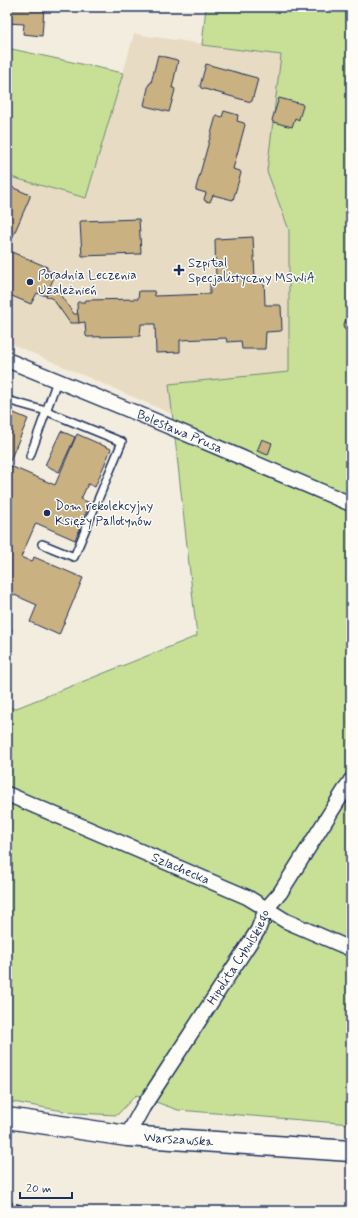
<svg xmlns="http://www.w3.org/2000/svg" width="358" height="1218" viewBox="0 0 358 1218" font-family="Mynerve,sans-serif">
  <rect width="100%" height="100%" fill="#f3eddf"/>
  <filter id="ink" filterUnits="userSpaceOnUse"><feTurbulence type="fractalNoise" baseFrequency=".025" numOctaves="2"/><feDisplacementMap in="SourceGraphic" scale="8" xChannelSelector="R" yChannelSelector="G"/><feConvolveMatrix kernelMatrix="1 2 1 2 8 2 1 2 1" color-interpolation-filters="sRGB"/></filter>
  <g filter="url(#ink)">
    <!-- built -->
    <path fill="#e7dbc3" d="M 134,34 L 281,55 L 351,490 L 257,451 L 7,342 L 7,176 L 86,198 L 123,73 Z"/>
    <!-- green -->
    <g fill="#c7e096" stroke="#71887a">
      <path d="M 206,7 L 351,7 L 351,1124 L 178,1110 L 136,1095 L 117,1115 L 75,1113 L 7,1101 L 7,706 L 14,709 L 197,636 L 169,384 L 289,372 L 289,230 L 267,171 L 281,55 L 202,45 Z"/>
      <path d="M 7,48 L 123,73 L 86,198 L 7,176 Z"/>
    </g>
    <!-- building -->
    <g fill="#cab181" stroke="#1b2f5e">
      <path d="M 7,7 L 44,8 L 42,36 L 23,34 L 24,24 L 7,23 Z"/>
      <path d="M 158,55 L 177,60 L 178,61 L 172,88 L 174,88 L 175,90 L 169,112 L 145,106 L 144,105 L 149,84 L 151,83 Z"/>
      <path d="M 206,64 L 257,78 L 258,79 L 252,101 L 251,102 L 201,88 L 200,86 Z"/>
      <path d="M 279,98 L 302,104 L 303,106 L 299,119 L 299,120 L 295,118 L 292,127 L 273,122 L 272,120 Z"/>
      <path d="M 224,111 L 238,115 L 237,121 L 244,123 L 245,125 L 233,169 L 240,171 L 241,173 L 233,200 L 213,195 L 210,202 L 205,201 L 204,199 L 206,193 L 196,190 L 196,188 L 216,116 L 216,115 L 222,117 Z"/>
      <path d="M 7,185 L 30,195 L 30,197 L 10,243 L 8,243 L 7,244 Z"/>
      <path d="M 139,219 L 141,252 L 140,254 L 82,256 L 80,222 L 81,221 Z"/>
      <path d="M 253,237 L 255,278 L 263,278 L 264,279 L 265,305 L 280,305 L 281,306 L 282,330 L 281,331 L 266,332 L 265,349 L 242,349 L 241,341 L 227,342 L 226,338 L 180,340 L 180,352 L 156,353 L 155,324 L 141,324 L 140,336 L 87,337 L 86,336 L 85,322 L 79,323 L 78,321 L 77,303 L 78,302 L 85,302 L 86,300 L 138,299 L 139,291 L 154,291 L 155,296 L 210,294 L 210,282 L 211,281 L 216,280 L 215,240 L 216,239 Z"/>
      <path d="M 7,250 L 47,267 L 47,270 L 54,273 L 55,275 L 46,296 L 37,293 L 31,304 L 7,294 Z"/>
      <path d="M 49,289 L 58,292 L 74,314 L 78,314 L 79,323 L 70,323 L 53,299 L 46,296 Z"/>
      <path d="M 351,308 L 351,331 L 344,329 L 343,326 Z"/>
      <path d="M 7,410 L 28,419 L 8,465 L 55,485 L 77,434 L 111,449 L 95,487 L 88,484 L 81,499 L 90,503 L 75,540 L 36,523 L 21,557 L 32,562 L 34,557 L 83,578 L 59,635 L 30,622 L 37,605 L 10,593 L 7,600 Z"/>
      <path d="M 61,431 L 75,437 L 59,472 L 45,465 Z"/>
      <path d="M 262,439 L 272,443 L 268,455 L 257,451 Z"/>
      <path d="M 7,627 L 12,629 L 7,642 Z"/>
    </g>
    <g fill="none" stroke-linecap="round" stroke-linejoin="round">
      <!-- lane casing -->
      <g stroke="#1b2f5e" stroke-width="10">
        <g id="lane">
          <path d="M 7,400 L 46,411 L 122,442 L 74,557 L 42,544"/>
          <path d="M 30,456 L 57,381"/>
        </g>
      </g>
      <!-- street casing -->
      <g stroke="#1b2f5e" stroke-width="17">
        <g id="street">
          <path id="s1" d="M 7,360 L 151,419 L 351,504"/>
          <path id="s2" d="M 7,794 L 247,897 L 286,921 L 351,949"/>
          <path id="s3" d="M 127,1136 L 143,1107 L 258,930 L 266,909 L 280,893 L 351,780"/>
        </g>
      </g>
      <!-- secondary casing -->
      <g stroke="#1b2f5e" stroke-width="23">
        <g id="secondary">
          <path id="s4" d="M 7,1118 L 127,1136 L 351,1151"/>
        </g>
      </g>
      <!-- lane -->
      <use href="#lane" stroke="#fdfcf7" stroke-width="7"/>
      <!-- street -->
      <use href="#street" stroke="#fdfcf7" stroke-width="14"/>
      <!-- secondary -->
      <use href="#secondary" stroke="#fdfcf7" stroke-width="20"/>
      <!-- rail -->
      <path stroke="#1b2f5e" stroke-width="3" stroke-dasharray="6 3" stroke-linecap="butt" d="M 7,1203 L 52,1211"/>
    </g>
  </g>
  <!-- markers -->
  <g fill="#1b2f5e" stroke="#fdfcf7" stroke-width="1.5">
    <path d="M177 264h4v4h4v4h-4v4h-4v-4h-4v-4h4z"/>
    <circle cx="30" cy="282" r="4"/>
    <circle cx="47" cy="513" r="4"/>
  </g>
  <g text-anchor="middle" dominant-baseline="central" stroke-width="3" stroke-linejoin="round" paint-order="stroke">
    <!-- poi labels -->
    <g font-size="13" fill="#1b2f5e" stroke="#fdfcf7" text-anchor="start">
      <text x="188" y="263">Szpital<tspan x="188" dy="15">Specjalistyczny MSWiA</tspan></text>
      <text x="38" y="275">Poradnia Leczenia<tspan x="38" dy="15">Uzależnień</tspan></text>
      <text x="55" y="506">Dom rekolekcyjny<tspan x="55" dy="15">Księży Pallotynów</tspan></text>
    </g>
    <!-- street labels -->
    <g font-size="13" fill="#1b2f5e" stroke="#fdfcf7">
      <text stroke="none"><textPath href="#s1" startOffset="187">Bolesława Prusa</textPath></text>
      <text stroke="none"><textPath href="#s2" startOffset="189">Szlachecka</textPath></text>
      <text stroke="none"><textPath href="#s3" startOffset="211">Hipolita Cybulskiego</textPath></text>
      <text stroke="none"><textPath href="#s4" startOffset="173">Warszawska</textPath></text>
    </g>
  </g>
  <!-- margin -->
  <rect width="358" height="1218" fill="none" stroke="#fdfcf7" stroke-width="24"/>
  <rect x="12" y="12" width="334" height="1194" fill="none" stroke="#1b2f5e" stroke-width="1.5" filter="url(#ink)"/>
  <!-- scale -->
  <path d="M20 1192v6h52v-6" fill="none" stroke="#1b2f5e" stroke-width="2"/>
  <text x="26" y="1192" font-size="12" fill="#1b2f5e" stroke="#fdfcf7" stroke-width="3" paint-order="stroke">20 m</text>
</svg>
